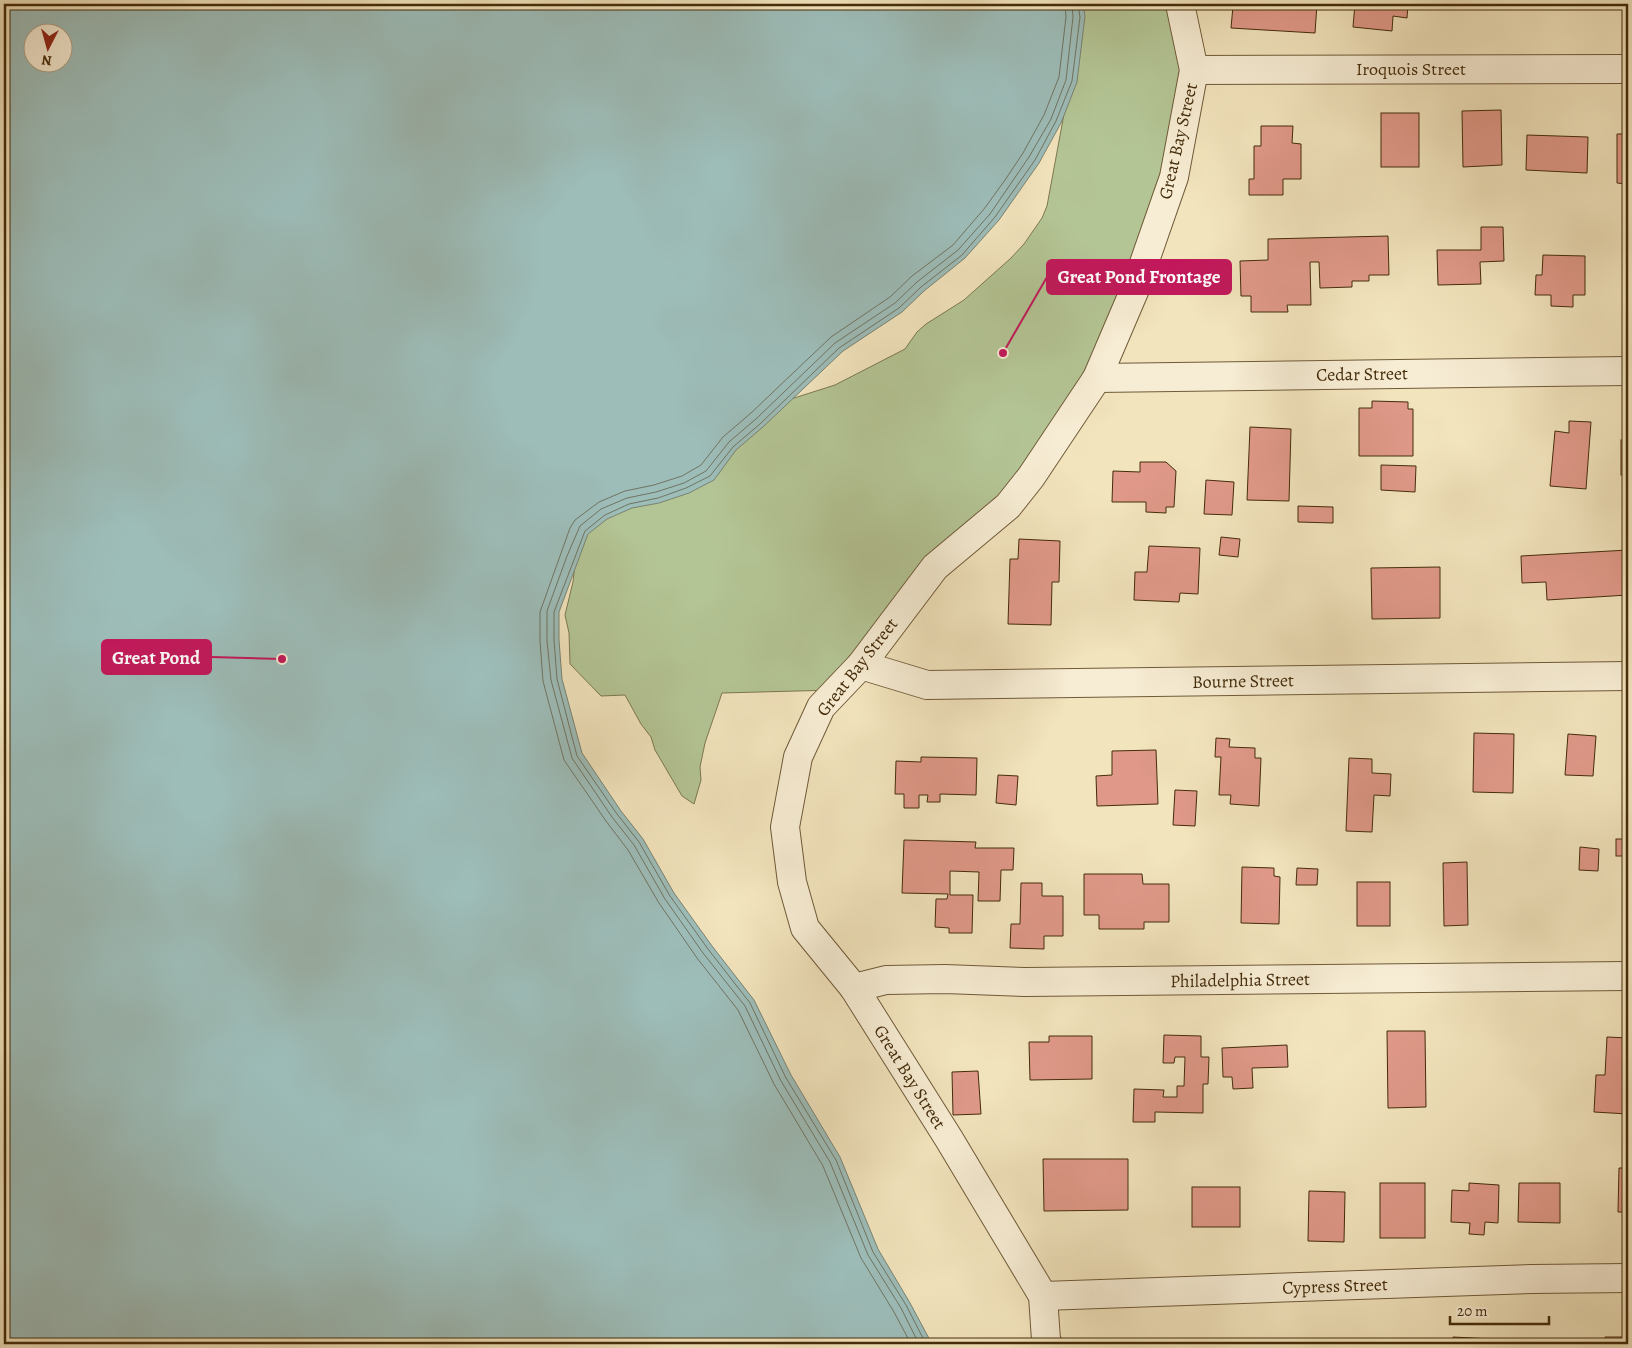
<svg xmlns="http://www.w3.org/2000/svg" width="1632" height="1348" viewBox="0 0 1632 1348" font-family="Alegreya,serif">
  <rect width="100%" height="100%" fill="#f2e4bd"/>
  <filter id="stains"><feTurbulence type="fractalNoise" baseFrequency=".004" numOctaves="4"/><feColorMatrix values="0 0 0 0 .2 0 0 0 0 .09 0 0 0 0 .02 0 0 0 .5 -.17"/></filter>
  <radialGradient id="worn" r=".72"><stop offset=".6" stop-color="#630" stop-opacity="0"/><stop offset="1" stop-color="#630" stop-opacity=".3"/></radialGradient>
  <!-- green -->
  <path fill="#b4c595" stroke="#7c7850" d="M 1065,4 L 1167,4 L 1182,51 L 1175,167 L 1092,390 L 835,690 L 722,693 L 705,743 L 700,767 L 701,780 L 694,804 L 682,796 L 655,750 L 651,737 L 641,724 L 625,695 L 601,696 L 570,664 L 569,633 L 565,615 L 573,582 L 576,555 L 585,535 L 750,412 L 835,385 L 905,349 L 917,332 L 926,324 L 964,300 L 1011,258 L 1024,244 L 1042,218 L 1047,206 L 1064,114 Z"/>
  <!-- water -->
  <path fill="#9dbdb9" stroke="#798373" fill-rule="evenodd" d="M 4,4 L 1083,4 L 1085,16 L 1077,82 L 1061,123 L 1039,163 L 999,220 L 965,258 L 924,291 L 902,312 L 843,351 L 764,426 L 736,450 L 714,480 L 689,493 L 659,503 L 632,508 L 607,519 L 588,534 L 559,612 L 559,640 L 562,679 L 582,753 L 621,811 L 643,839 L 674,893 L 712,946 L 754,1000 L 791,1075 L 840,1157 L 878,1249 L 910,1303 L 932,1344 L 4,1344 ZM 32,32 L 62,32 L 62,62 L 32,62 Z"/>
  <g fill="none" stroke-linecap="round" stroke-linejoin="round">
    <!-- shore -->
    <g stroke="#707462" stroke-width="1">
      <path d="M 911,1344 L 894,1312 L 861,1258 L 823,1166 L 774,1084 L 738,1010 L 697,958 L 659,903 L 628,850 L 606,821 L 564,760 L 543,681 L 540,641 L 540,612 L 570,528 L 575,520 L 599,502 L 625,491 L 654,485 L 682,476 L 701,465 L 723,437 L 751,413 L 831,337 L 890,297 L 912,276 L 953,245 L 984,209 L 1005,180 L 1023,153 L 1044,115 L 1059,77 L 1066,17 L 1065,4"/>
      <path d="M 919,1344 L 901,1308 L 868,1255 L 830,1162 L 781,1081 L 745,1006 L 703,953 L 665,899 L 634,845 L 612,817 L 572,758 L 551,680 L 547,641 L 547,611 L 567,556 L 580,526 L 601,509 L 627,498 L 656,492 L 684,483 L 706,471 L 729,442 L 757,418 L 835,343 L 895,303 L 917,282 L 958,250 L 990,214 L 1029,157 L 1051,119 L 1066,80 L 1073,17 L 1072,4"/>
      <path d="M 926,1344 L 906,1305 L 873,1252 L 836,1160 L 786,1078 L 750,1003 L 708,949 L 670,896 L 639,842 L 617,814 L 577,756 L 557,679 L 554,640 L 554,612 L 585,531 L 605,515 L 629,504 L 658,498 L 686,488 L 710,476 L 733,447 L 761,423 L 839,348 L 899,308 L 921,287 L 962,255 L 995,217 L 1035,160 L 1056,121 L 1072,81 L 1080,17 L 1078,4"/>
    </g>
  </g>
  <!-- building -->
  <g fill="#e09989" stroke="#442c0b">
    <path d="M 1222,4 L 1317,4 L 1315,33 L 1231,28 L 1233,6 L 1222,6 Z"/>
    <path d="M 1355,4 L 1408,4 L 1407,18 L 1393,16 L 1392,31 L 1353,27 Z"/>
    <path d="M 1501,110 L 1502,165 L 1463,167 L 1462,111 Z"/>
    <rect x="1381" y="113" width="38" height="54"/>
    <path d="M 1261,126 L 1293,126 L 1292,143 L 1301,144 L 1301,179 L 1283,179 L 1283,195 L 1249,195 L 1249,179 L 1254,179 L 1254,146 L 1261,146 Z"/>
    <path d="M 1617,134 L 1628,134 L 1628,184 L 1617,183 Z"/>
    <path d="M 1527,135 L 1588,137 L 1587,173 L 1526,170 Z"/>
    <path d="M 1481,227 L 1503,227 L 1504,261 L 1480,262 L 1481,284 L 1438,285 L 1437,250 L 1481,250 Z"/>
    <path d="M 1388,236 L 1389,275 L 1369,275 L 1369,281 L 1352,281 L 1352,287 L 1320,288 L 1319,262 L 1310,262 L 1311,305 L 1287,305 L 1288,312 L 1251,312 L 1251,296 L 1241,296 L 1240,261 L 1268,260 L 1268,239 Z"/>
    <path d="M 1543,255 L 1585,256 L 1585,295 L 1573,295 L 1573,307 L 1551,306 L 1551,295 L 1535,295 L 1536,275 L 1542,275 Z"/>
    <path d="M 1372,401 L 1408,402 L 1408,409 L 1413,409 L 1413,456 L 1359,456 L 1359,408 L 1372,408 Z"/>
    <path d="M 1569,421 L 1591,422 L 1586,489 L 1550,486 L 1555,431 L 1569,433 Z"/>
    <path d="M 1250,427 L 1291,429 L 1289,501 L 1247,500 Z"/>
    <rect x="1621" y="440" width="7" height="35"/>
    <path d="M 1140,462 L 1166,462 L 1176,471 L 1174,507 L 1166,507 L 1166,513 L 1146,512 L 1146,502 L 1112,502 L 1113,471 L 1140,472 Z"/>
    <path d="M 1381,465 L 1416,466 L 1415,492 L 1381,490 Z"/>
    <path d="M 1206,480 L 1234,482 L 1232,515 L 1204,514 Z"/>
    <path d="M 1298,506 L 1333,507 L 1333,523 L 1298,522 Z"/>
    <path d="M 1221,537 L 1240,539 L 1238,557 L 1219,555 Z"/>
    <path d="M 1019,539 L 1060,541 L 1059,582 L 1052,582 L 1051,625 L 1008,624 L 1010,559 L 1018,559 Z"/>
    <path d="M 1149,546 L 1200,548 L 1198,594 L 1180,593 L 1179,602 L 1134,600 L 1135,572 L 1147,572 Z"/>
    <path d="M 1628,550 L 1628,595 L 1547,600 L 1546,582 L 1522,583 L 1521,556 Z"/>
    <path d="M 1440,567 L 1440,618 L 1372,619 L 1371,568 Z"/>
    <path d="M 1474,733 L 1514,734 L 1513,793 L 1473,792 Z"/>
    <path d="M 1568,734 L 1596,736 L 1593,776 L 1565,775 Z"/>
    <path d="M 1216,738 L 1230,739 L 1229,747 L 1255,748 L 1255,758 L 1261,758 L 1259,806 L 1230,804 L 1231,795 L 1219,795 L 1221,757 L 1215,757 Z"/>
    <path d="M 1156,750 L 1158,804 L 1097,806 L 1096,776 L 1112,775 L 1112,751 Z"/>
    <path d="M 921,757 L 977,758 L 976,795 L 940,794 L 940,802 L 927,802 L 928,795 L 919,795 L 919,808 L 904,808 L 904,794 L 895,794 L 896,761 L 921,762 Z"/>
    <path d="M 1349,758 L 1372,759 L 1372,773 L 1391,774 L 1390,796 L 1374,795 L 1372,832 L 1346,831 Z"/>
    <path d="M 998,775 L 1018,776 L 1016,805 L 996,803 Z"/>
    <path d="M 1175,790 L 1197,791 L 1195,826 L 1173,825 Z"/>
    <rect x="1616" y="839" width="12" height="17"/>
    <path d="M 904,840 L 976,842 L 975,848 L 1014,848 L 1013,870 L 1001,870 L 1000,901 L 978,901 L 979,872 L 950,871 L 950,895 L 973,895 L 972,933 L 949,933 L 949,928 L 935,927 L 936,899 L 947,899 L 948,894 L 902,893 Z"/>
    <path d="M 1580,847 L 1599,849 L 1598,871 L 1579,870 Z"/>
    <path d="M 1467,862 L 1468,925 L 1444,926 L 1443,863 Z"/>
    <path d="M 1242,867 L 1274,868 L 1274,876 L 1280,877 L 1279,924 L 1241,923 Z"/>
    <path d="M 1297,868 L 1318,869 L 1317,885 L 1296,885 Z"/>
    <path d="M 1084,874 L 1142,874 L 1143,884 L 1169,884 L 1169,922 L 1144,922 L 1144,929 L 1099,929 L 1099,915 L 1084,915 Z"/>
    <rect x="1357" y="882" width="33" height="44"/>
    <path d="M 1021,883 L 1042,883 L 1042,896 L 1063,896 L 1063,936 L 1044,936 L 1044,949 L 1010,948 L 1011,924 L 1020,924 Z"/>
    <path d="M 1387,1031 L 1425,1031 L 1426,1107 L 1388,1108 Z"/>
    <path d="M 1164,1035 L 1201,1036 L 1201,1057 L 1209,1057 L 1208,1084 L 1203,1084 L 1203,1113 L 1155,1112 L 1155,1122 L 1133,1122 L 1134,1089 L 1164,1090 L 1163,1097 L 1177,1097 L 1177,1086 L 1184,1086 L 1185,1057 L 1175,1057 L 1174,1063 L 1163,1063 Z"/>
    <path d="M 1049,1036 L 1092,1036 L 1092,1079 L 1030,1080 L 1029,1042 L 1049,1042 Z"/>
    <path d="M 1607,1037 L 1628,1038 L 1628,1114 L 1594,1112 L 1596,1075 L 1605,1075 Z"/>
    <path d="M 1287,1045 L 1288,1067 L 1252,1068 L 1253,1088 L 1233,1089 L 1232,1077 L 1223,1077 L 1222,1048 Z"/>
    <path d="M 978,1071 L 981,1114 L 953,1115 L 952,1072 Z"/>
    <path d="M 1043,1159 L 1128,1159 L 1128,1210 L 1044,1211 Z"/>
    <path d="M 1619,1168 L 1628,1168 L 1628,1212 L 1618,1212 Z"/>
    <rect x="1380" y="1183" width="45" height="55"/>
    <path d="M 1469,1183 L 1499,1185 L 1498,1223 L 1485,1222 L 1484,1235 L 1469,1234 L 1470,1223 L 1451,1222 L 1452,1190 L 1469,1191 Z"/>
    <path d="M 1519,1183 L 1560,1183 L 1560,1223 L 1518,1222 Z"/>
    <rect x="1192" y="1187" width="48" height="40"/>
    <path d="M 1309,1191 L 1345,1192 L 1344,1242 L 1308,1241 Z"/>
    <path d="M 1453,1337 L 1513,1340 L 1513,1344 L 1452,1344 Z"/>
    <path d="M 1605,1337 L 1628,1337 L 1628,1344 L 1606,1344 Z"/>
    <rect x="1373" y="1339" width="42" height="5"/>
  </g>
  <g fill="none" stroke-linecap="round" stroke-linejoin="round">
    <!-- street casing -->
    <g stroke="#705a38" stroke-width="30">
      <g id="street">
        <path d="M 1194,70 L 1628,69"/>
        <path d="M 1097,378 L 1628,371"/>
        <path d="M 861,665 L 927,685 L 1628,676"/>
        <path d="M 854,988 L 886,980 L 945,979 L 1025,982 L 1628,976"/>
        <path d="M 1043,1296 L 1532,1279 L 1628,1278"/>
        <path d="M 1048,1344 L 1046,1340 L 1043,1296 L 949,1139 L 854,988 L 805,928 L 792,882 L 785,827 L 798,757 L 821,707 L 861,665 L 935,567 L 1008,506 L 1031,477 L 1097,378 L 1135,289 L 1174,177 L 1194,70 L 1180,4"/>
      </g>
    </g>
    <!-- street -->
    <use href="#street" stroke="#f7edd4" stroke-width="28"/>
  </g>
  <g text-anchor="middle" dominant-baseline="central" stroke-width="5" stroke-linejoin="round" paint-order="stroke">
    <!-- street labels -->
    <g font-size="18" fill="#442c0b" stroke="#f7edd4">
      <text x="1411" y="69">Iroquois Street</text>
      <text transform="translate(1178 141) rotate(-77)">Great Bay Street</text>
      <text transform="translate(1362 374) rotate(-1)">Cedar Street</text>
      <text transform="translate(857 667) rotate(-52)">Great Bay Street</text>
      <text transform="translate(1243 681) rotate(-1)">Bourne Street</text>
      <text transform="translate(1240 980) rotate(-1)">Philadelphia Street</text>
      <text transform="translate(910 1077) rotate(58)">Great Bay Street</text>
      <text transform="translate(1335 1286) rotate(-2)">Cypress Street</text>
    </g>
  </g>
  <!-- callouts -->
  <path fill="none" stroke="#c2185b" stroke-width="2" d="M1003 353L1047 277M282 659L211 657"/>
  <g fill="#c2185b" stroke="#f7edd4" stroke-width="2">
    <circle cx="1003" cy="353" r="5"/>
    <circle cx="282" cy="659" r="5"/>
  </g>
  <g fill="#c2185b" stroke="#c2185b" stroke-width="2">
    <rect x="1047" y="260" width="184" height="34" rx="5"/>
    <rect x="102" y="640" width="109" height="34" rx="5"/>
  </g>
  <g font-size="19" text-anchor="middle" font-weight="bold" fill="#fff">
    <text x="1139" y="283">Great Pond Frontage</text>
    <text x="156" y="664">Great Pond</text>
  </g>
  <!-- margin -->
  <rect width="1632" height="1348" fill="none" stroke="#f2e4bd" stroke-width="20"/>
  <rect x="5" y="5" width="1622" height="1338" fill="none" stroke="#442c0b" stroke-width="2.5"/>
  <rect x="10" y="10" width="1612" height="1328" fill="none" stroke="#442c0b"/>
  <!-- north arrow -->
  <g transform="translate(48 48) rotate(186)"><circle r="24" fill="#f7edd4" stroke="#afa084"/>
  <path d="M0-4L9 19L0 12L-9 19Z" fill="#8f2418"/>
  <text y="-8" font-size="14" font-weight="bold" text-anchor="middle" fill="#442c0b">N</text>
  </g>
  <!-- scale -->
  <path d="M1450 1316v8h99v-8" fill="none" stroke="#442c0b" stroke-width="2.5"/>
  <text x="1457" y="1316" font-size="15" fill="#442c0b" stroke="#f7edd4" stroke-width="4" paint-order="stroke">20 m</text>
  <rect width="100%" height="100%" filter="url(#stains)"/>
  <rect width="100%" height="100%" fill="url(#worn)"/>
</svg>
